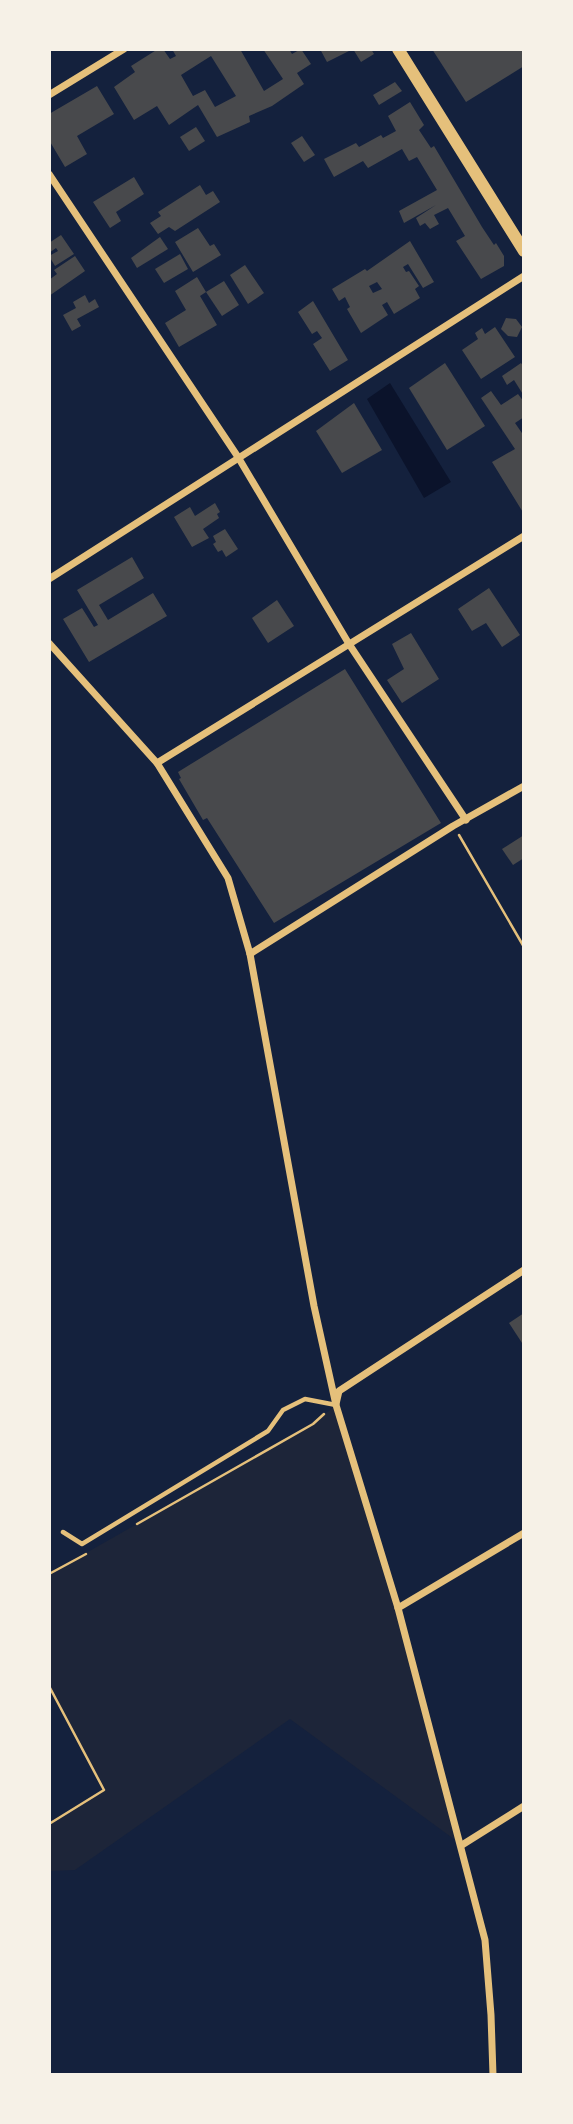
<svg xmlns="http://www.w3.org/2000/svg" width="573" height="2124" viewBox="0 0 573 2124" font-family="'PT Sans',sans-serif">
  <rect width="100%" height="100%" fill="#14213d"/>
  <!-- green -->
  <path fill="#1d2539" d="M 336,1405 L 398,1608 L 462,1845 L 290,1719 L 75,1870 L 49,1871 L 49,1824 L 104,1790 L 49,1686 L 49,1574 L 313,1424 Z"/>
  <!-- water -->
  <path fill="#0b132b" d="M 390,383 L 451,482 L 424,498 L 367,399 Z"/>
  <!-- building -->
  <g fill="#48494c" fill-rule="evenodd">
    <path d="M 158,49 L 163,49 L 170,59 L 176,56 L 172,49 L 240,49 L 264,91 L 283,79 L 263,49 L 289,49 L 292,54 L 301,49 L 311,64 L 297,73 L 304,84 L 272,106 L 249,116 L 250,122 L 217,137 L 198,105 L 169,125 L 157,106 L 134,120 L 114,87 L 135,72 L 131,66 ZM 211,56 L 236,96 L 215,107 L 205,90 L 193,96 L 181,75 Z"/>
    <path d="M 320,49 L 371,49 L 374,54 L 361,62 L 353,49 L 327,62 Z"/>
    <path d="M 432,49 L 521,49 L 524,54 L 524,66 L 466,102 Z"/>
    <path d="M 395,82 L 402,91 L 379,105 L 373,95 Z"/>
    <path d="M 97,86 L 114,114 L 77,136 L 87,154 L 65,167 L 49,140 L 49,114 Z"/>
    <path d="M 410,102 L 424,125 L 419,130 L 431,148 L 434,146 L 482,227 L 494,245 L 496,243 L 504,256 L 504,266 L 481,279 L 456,241 L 465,236 L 448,208 L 434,215 L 439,224 L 430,229 L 425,223 L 420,226 L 416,218 L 436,205 L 404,223 L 399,211 L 437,190 L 417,157 L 409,161 L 402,149 L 368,168 L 363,161 L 334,177 L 324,159 L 356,143 L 359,147 L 381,135 L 383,138 L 396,131 L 388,116 Z"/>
    <path d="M 196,127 L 205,141 L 189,151 L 180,137 Z"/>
    <path d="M 302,136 L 315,155 L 304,162 L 291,143 Z"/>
    <path d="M 134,177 L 144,194 L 116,212 L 121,221 L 110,228 L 93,202 Z"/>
    <path d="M 200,185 L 206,195 L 213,191 L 220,202 L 175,231 L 169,227 L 158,234 L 150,223 L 161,216 L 158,212 Z"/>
    <path d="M 198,228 L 210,246 L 214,244 L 221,255 L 193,272 L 175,242 Z"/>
    <path d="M 61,235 L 74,254 L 55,266 L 49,256 L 58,251 L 56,248 L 49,253 L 49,243 Z"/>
    <path d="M 160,237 L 168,249 L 137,268 L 131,258 Z"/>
    <path d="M 410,241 L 434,282 L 423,288 L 408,264 L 403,267 L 406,272 L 409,271 L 419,286 L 415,289 L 420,298 L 394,314 L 387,302 L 382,305 L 388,315 L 361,333 L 347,309 L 350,307 L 345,297 L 339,301 L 332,289 L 365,269 L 367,271 ZM 377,282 L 382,289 L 373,293 L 369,286 Z"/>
    <path d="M 180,254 L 188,269 L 164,283 L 155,269 Z"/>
    <path d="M 75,256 L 85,271 L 49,296 L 49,280 L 57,274 L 54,270 Z"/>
    <path d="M 245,265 L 264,293 L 248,304 L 230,275 Z"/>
    <path d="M 197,277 L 206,292 L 200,296 L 217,325 L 179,347 L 165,323 L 186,310 L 175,291 Z"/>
    <path d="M 224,281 L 239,305 L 222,316 L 206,292 Z"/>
    <path d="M 85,295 L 89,303 L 95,299 L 99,307 L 77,319 L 81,326 L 72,331 L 63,315 L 76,308 L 73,302 Z"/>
    <path d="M 313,301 L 348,360 L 330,371 L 313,344 L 322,338 L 317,331 L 312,334 L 298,312 Z"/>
    <path d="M 506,318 L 516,319 L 522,327 L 517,337 L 508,336 L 501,329 Z"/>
    <path d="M 495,327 L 515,357 L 481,379 L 462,350 L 478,339 L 475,333 L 482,328 L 485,334 Z"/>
    <path d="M 445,363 L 485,426 L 447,450 L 409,388 Z"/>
    <path d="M 521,363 L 524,367 L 524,396 L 514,380 L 507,385 L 502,376 Z"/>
    <path d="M 491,391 L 501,405 L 518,394 L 524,402 L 524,417 L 515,423 L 524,436 L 524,514 L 492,462 L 515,449 L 481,398 Z"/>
    <path d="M 354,403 L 382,450 L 342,473 L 316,431 Z"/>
    <path d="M 215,503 L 220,512 L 217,514 L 219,518 L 203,529 L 209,538 L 192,547 L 174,517 L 190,507 L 195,516 Z"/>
    <path d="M 225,529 L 238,549 L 226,557 L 222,550 L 218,552 L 213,544 L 216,542 L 213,536 Z"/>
    <path d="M 132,557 L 144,578 L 99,605 L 108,620 L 153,593 L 167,616 L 89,662 L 63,619 L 82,608 L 94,627 L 98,625 L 77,590 Z"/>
    <path d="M 489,588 L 520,635 L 502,647 L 486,623 L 472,631 L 458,609 Z"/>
    <path d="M 277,600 L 294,626 L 268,643 L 252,618 Z"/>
    <path d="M 411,633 L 439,679 L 402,703 L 387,680 L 404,669 L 392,644 Z"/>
    <path d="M 345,669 L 441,823 L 274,923 L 207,818 L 203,820 L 179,779 L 181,778 L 178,772 Z"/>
    <path d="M 524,835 L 524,858 L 513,865 L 502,849 Z"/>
    <path d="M 524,1313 L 524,1346 L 509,1323 Z"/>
  </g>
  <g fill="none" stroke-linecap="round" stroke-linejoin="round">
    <!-- path -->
    <g stroke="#e5c07b" stroke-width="2.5">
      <path d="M 459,835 L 524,947"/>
      <path d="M 137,1524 L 313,1424 L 324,1414"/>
      <path d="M 49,1574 L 86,1554"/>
      <path d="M 49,1686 L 104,1790 L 49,1824"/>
    </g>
    <!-- service -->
    <path stroke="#e5c07b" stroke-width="4.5" d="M 63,1532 L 82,1544 L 268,1431 L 283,1410 L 305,1399 L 336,1405"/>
    <!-- minor -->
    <g stroke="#e5c07b" stroke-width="7">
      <path d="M 49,95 L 124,49"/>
      <path d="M 49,174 L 238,457 L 349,644 L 466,820"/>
      <path d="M 49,579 L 524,276"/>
      <path d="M 49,643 L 157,763 L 228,878 L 250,954 L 314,1306 L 336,1405 L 398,1608 L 485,1940 L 491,2015 L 493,2075"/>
      <path d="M 157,763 L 524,536"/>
      <path d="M 250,954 L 453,826 L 524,786"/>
      <path d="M 336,1404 L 339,1391 L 524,1270"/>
      <path d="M 398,1608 L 524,1533"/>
      <path d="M 462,1845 L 524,1806"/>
    </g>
    <!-- secondary -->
    <path stroke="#e5c07b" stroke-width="12" d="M 398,49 L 524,251"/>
  </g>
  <!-- border -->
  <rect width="573" height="2124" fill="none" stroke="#f6f1e7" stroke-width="102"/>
</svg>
